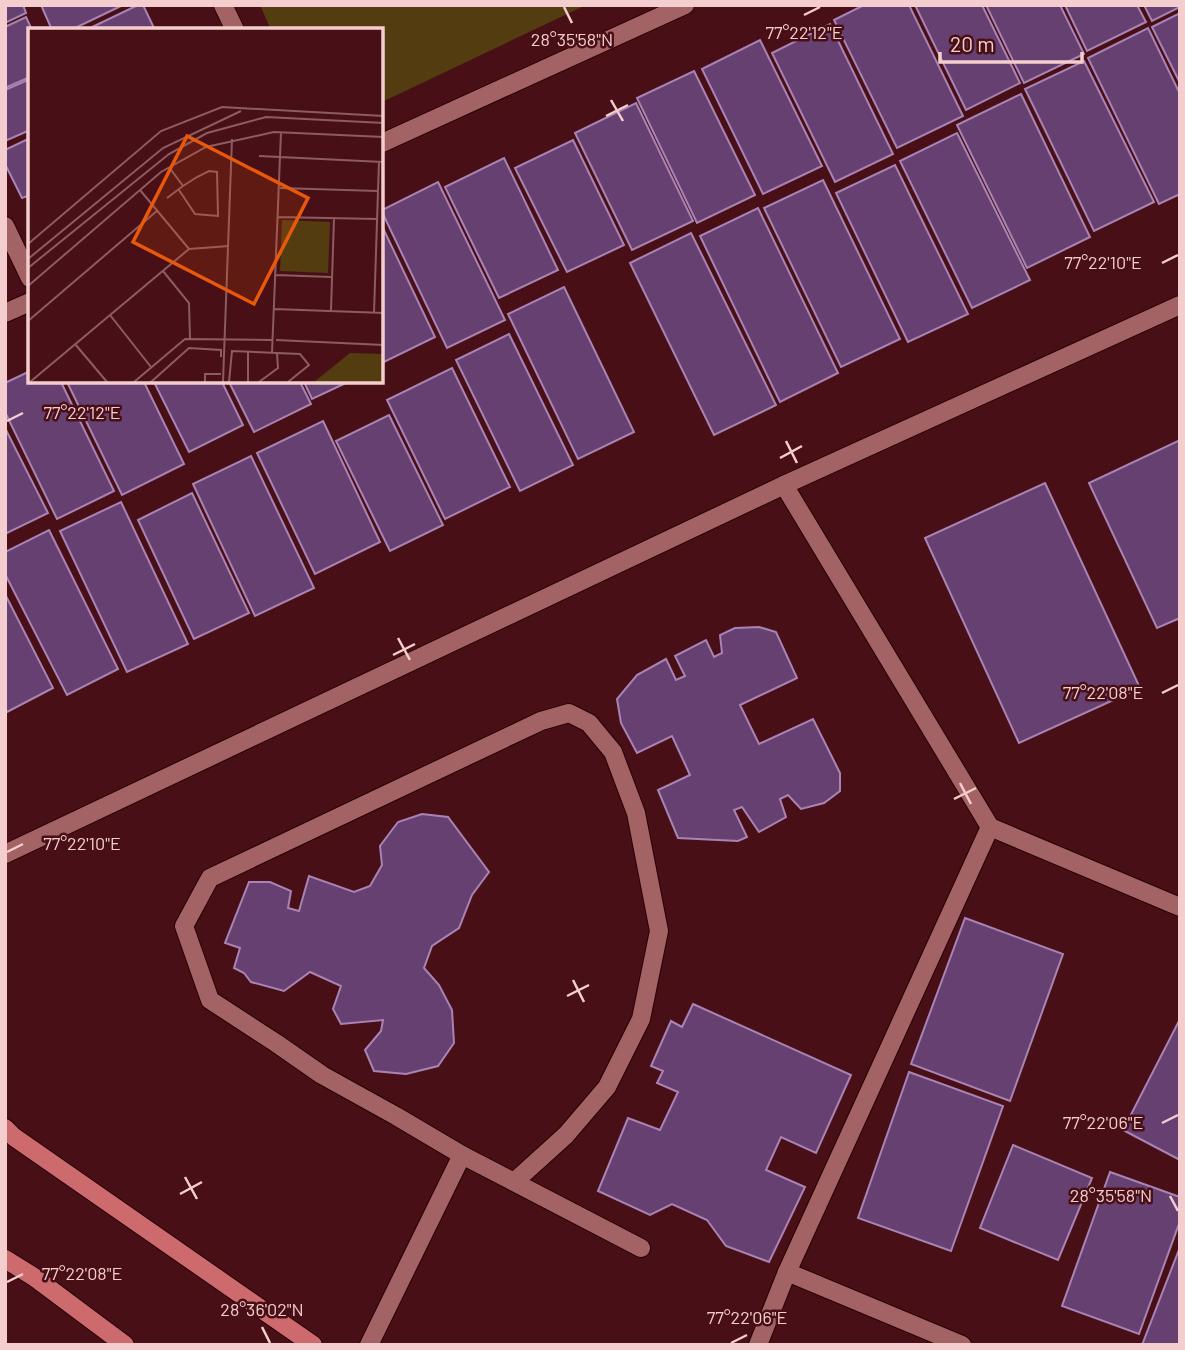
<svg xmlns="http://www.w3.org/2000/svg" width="1185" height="1350" viewBox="0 0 1185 1350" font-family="Barlow,sans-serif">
  <rect width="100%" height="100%" fill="#481016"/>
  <!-- green -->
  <path fill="#543c11" d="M 260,5 L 586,5 L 382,102 L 382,30 L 271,30 Z"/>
  <!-- building -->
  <g fill="#664071" stroke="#aa83b5" stroke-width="2">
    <path d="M 5,5 L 23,5 L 26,13 L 5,23 Z"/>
    <path d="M 41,5 L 123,5 L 71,30 L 52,30 Z"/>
    <path d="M 138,5 L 143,5 L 155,30 L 86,30 Z"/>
    <path d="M 864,5 L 909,5 L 963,116 L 897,148 L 834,20 Z"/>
    <path d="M 915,5 L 982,5 L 1020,83 L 966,110 Z"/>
    <path d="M 986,5 L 1060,5 L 1084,54 L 1024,83 Z"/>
    <path d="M 1065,5 L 1137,5 L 1146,22 L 1087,51 Z"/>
    <path d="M 1144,5 L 1180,5 L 1180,7 L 1152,21 Z"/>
    <path d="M 1180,13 L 1180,83 L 1152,27 Z"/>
    <path d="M 26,17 L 32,30 L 30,30 L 30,77 L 5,88 L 5,27 Z"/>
    <path d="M 830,24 L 893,154 L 835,182 L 772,53 Z"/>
    <path d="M 1148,28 L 1180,94 L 1180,194 L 1159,204 L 1088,58 Z"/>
    <path d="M 760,40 L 822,166 L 763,194 L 702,69 Z"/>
    <path d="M 1084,61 L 1154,202 L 1094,231 L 1025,89 Z"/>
    <path d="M 694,71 L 755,195 L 697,223 L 637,98 Z"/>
    <path d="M 30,79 L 30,130 L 5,141 L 5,90 Z"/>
    <path d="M 1021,94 L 1090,237 L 1027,268 L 957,125 Z"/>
    <path d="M 636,103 L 693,221 L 632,250 L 575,133 Z"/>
    <path d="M 957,133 L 1030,280 L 972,308 L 900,161 Z"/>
    <path d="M 30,138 L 30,195 L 22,198 L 5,164 L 5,150 Z"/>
    <path d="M 573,140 L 624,245 L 567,272 L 515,168 Z"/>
    <path d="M 504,158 L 558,270 L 499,298 L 445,187 Z"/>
    <path d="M 895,165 L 968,314 L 908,342 L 836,193 Z"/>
    <path d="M 823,180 L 900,339 L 841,367 L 764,208 Z"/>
    <path d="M 438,182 L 505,320 L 447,348 L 382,212 L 382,210 Z"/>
    <path d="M 758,208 L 838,373 L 780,402 L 700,236 Z"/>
    <path d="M 382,226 L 435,337 L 382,363 Z"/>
    <path d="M 691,233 L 776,405 L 714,435 L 630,263 Z"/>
    <path d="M 564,287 L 634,432 L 578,459 L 508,314 Z"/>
    <path d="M 509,334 L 573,465 L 520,491 L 456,360 Z"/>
    <path d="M 452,368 L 510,487 L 445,519 L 387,400 Z"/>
    <path d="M 30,371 L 30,382 L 61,382 L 114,491 L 57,519 L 5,412 L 5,383 Z"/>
    <path d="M 67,382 L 144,382 L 184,464 L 122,495 Z"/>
    <path d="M 154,382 L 222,382 L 243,425 L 189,452 Z"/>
    <path d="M 229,382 L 300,382 L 311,404 L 254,432 Z"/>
    <path d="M 304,382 L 348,382 L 312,399 Z"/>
    <path d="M 389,415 L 443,525 L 390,551 L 336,441 Z"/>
    <path d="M 323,421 L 380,542 L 315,574 L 257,453 Z"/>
    <path d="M 5,428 L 48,513 L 5,534 Z"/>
    <path d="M 1180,440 L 1180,618 L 1157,628 L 1089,483 Z"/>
    <path d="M 251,456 L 314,588 L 255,616 L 193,484 Z"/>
    <path d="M 1045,483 L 1140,688 L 1019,743 L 925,538 Z"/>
    <path d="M 192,493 L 249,613 L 194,639 L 138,520 Z"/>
    <path d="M 121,502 L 188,644 L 127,672 L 60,531 Z"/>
    <path d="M 49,530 L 118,669 L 67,695 L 5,574 L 5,552 Z"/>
    <path d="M 5,594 L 53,688 L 5,713 Z"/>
    <path d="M 759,627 L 776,632 L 797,678 L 740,705 L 759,744 L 813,719 L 840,773 L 840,791 L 824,803 L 801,809 L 788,795 L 780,799 L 786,817 L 759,832 L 742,807 L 734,810 L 747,837 L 738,841 L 678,838 L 658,790 L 690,775 L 672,736 L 637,753 L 621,723 L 617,699 L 637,675 L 666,659 L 676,680 L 685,676 L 675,656 L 706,640 L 714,657 L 722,653 L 720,635 L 735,628 Z"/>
    <path d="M 422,814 L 448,817 L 489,872 L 472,895 L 459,928 L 432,946 L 424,968 L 439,985 L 452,1010 L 454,1043 L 438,1066 L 406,1074 L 374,1071 L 365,1050 L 381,1031 L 383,1020 L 341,1024 L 333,1009 L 341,986 L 310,972 L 284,991 L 251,982 L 244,973 L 234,968 L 240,948 L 225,943 L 249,882 L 270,882 L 291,891 L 288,908 L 299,911 L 309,876 L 354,892 L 370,886 L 382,865 L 380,846 L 398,822 Z"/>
    <path d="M 965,918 L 1063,954 L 1010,1101 L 911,1064 Z"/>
    <path d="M 693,1004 L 851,1075 L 816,1153 L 781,1137 L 766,1170 L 805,1187 L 769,1262 L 726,1246 L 707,1220 L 672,1204 L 650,1215 L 598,1191 L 628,1118 L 660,1130 L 678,1092 L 657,1083 L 663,1071 L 651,1066 L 671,1021 L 682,1027 Z"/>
    <path d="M 1180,1019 L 1180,1160 L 1123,1130 Z"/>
    <path d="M 909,1072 L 1003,1106 L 951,1251 L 858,1218 Z"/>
    <path d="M 1013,1145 L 1092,1178 L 1058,1260 L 980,1228 Z"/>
    <path d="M 1110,1172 L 1180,1197 L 1180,1221 L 1139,1334 L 1062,1306 Z"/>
    <path d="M 1180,1247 L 1180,1345 L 1142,1345 Z"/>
  </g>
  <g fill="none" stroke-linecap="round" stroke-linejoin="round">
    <!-- minor casing -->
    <g stroke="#260105" stroke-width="20">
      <g id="minor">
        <path d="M 223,5 L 235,30"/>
        <path d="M 382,143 L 685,5"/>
        <path d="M 5,226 L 30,278"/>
        <path d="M 5,313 L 30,302"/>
        <path d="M 990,827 L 1180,907"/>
        <path d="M 5,854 L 784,485 L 1180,305"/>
        <path d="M 514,1182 L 566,1135 L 607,1087 L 641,1019 L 659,931 L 636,813 L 613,752 L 589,723 L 569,713 L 541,721 L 210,878 L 184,926 L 210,1000 L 276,1043 L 322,1075 L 396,1116 L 462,1155 L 641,1248"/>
        <path d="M 787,1272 L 962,1345"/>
        <path d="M 369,1345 L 462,1155"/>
        <path d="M 758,1345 L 787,1272 L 990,827 L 784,485"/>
      </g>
    </g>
    <!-- major casing -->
    <g stroke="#260105" stroke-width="20">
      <g id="major">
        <path d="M 5,1128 L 14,1137 L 313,1345"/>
        <path d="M 5,1259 L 34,1277 L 125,1345"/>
      </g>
    </g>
    <!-- minor -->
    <use href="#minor" stroke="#a36264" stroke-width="18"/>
    <!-- major -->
    <use href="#major" stroke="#cd6a6e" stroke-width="18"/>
  </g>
  <!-- ticks -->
  <path fill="none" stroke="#f4cece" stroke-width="2.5" d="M 564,7 L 572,23M 804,15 L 820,7M 611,100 L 623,121M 606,116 L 628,105M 1162,263 L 1178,255M 7,421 L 23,413M 786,441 L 797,463M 780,458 L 802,446M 398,638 L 410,660M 393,655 L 415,644M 1162,693 L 1178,685M 960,783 L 971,804M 954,799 L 976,788M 7,852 L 23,844M 573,980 L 584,1002M 567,996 L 589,985M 1162,1123 L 1178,1115M 185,1177 L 197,1199M 180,1194 L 202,1182M 1170,1196 L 1178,1211M 7,1282 L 23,1274M 262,1327 L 270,1343M 731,1343 L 747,1335"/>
  <!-- overview -->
  <g transform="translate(28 28)">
    <rect width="355" height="355" fill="#481016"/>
    <path d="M 254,192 L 302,194 L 300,245 L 252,243 ZM 322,325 L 355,326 L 355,354 L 286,354 Z" fill="#543c11"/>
    <path fill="none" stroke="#8d5c60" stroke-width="2" d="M 231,128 L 355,134M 141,139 L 155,158M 252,160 L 350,163M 112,162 L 161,221 L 201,218M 139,170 L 155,158 L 169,149 L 181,143 L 189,144 L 190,188 L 167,186 L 151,162M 250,189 L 349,191M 0,216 L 133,103 L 194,79 L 356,88M 0,231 L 135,120 L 213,83M 0,240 L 141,126 L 179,105 L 238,89 L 356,95M 135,243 L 161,275 L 162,311M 248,247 L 303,249M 0,258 L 133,144 L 178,119 L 246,104 L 356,109M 246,281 L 356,285M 303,282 L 306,190M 346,285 L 351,133M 82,287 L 123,339M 0,293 L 130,182M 248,312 L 356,317M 47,316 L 79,354M 244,325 L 253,104M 2,354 L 161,221M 106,354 L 157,311 L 244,312M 123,354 L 161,320 L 193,322 L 193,329M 177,354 L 177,346 L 193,346M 195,354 L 204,111M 201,354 L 204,323 L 272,326 L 281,337 L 260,354M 220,354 L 220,324M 231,354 L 250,340 L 249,325"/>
    <path fill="#e8590c" fill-opacity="0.15" stroke="#e8590c" stroke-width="3.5" d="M 159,108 L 280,170 L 226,276 L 105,214 Z"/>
    <rect width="355" height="355" fill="none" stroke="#f4cece" stroke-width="3.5"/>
  </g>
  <g font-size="18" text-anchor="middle" fill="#f4cece" stroke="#481016" stroke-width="5" stroke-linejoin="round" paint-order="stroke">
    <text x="804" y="39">77°22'12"E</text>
    <text x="572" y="46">28°35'58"N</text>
    <text x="1103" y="269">77°22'10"E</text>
    <text x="82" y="419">77°22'12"E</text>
    <text x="1103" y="699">77°22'08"E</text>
    <text x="82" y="850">77°22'10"E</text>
    <text x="1103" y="1129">77°22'06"E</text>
    <text x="1111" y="1202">28°35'58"N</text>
    <text x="82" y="1280">77°22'08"E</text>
    <text x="262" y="1316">28°36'02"N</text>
    <text x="747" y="1324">77°22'06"E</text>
  </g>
  <!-- border -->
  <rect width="1185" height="1350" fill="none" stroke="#f4cece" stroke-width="14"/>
  <!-- scale -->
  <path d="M940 52v10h142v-10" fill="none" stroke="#f4cece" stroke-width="3.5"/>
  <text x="950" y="52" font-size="21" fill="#f4cece" stroke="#481016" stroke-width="5" paint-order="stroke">20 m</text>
</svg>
